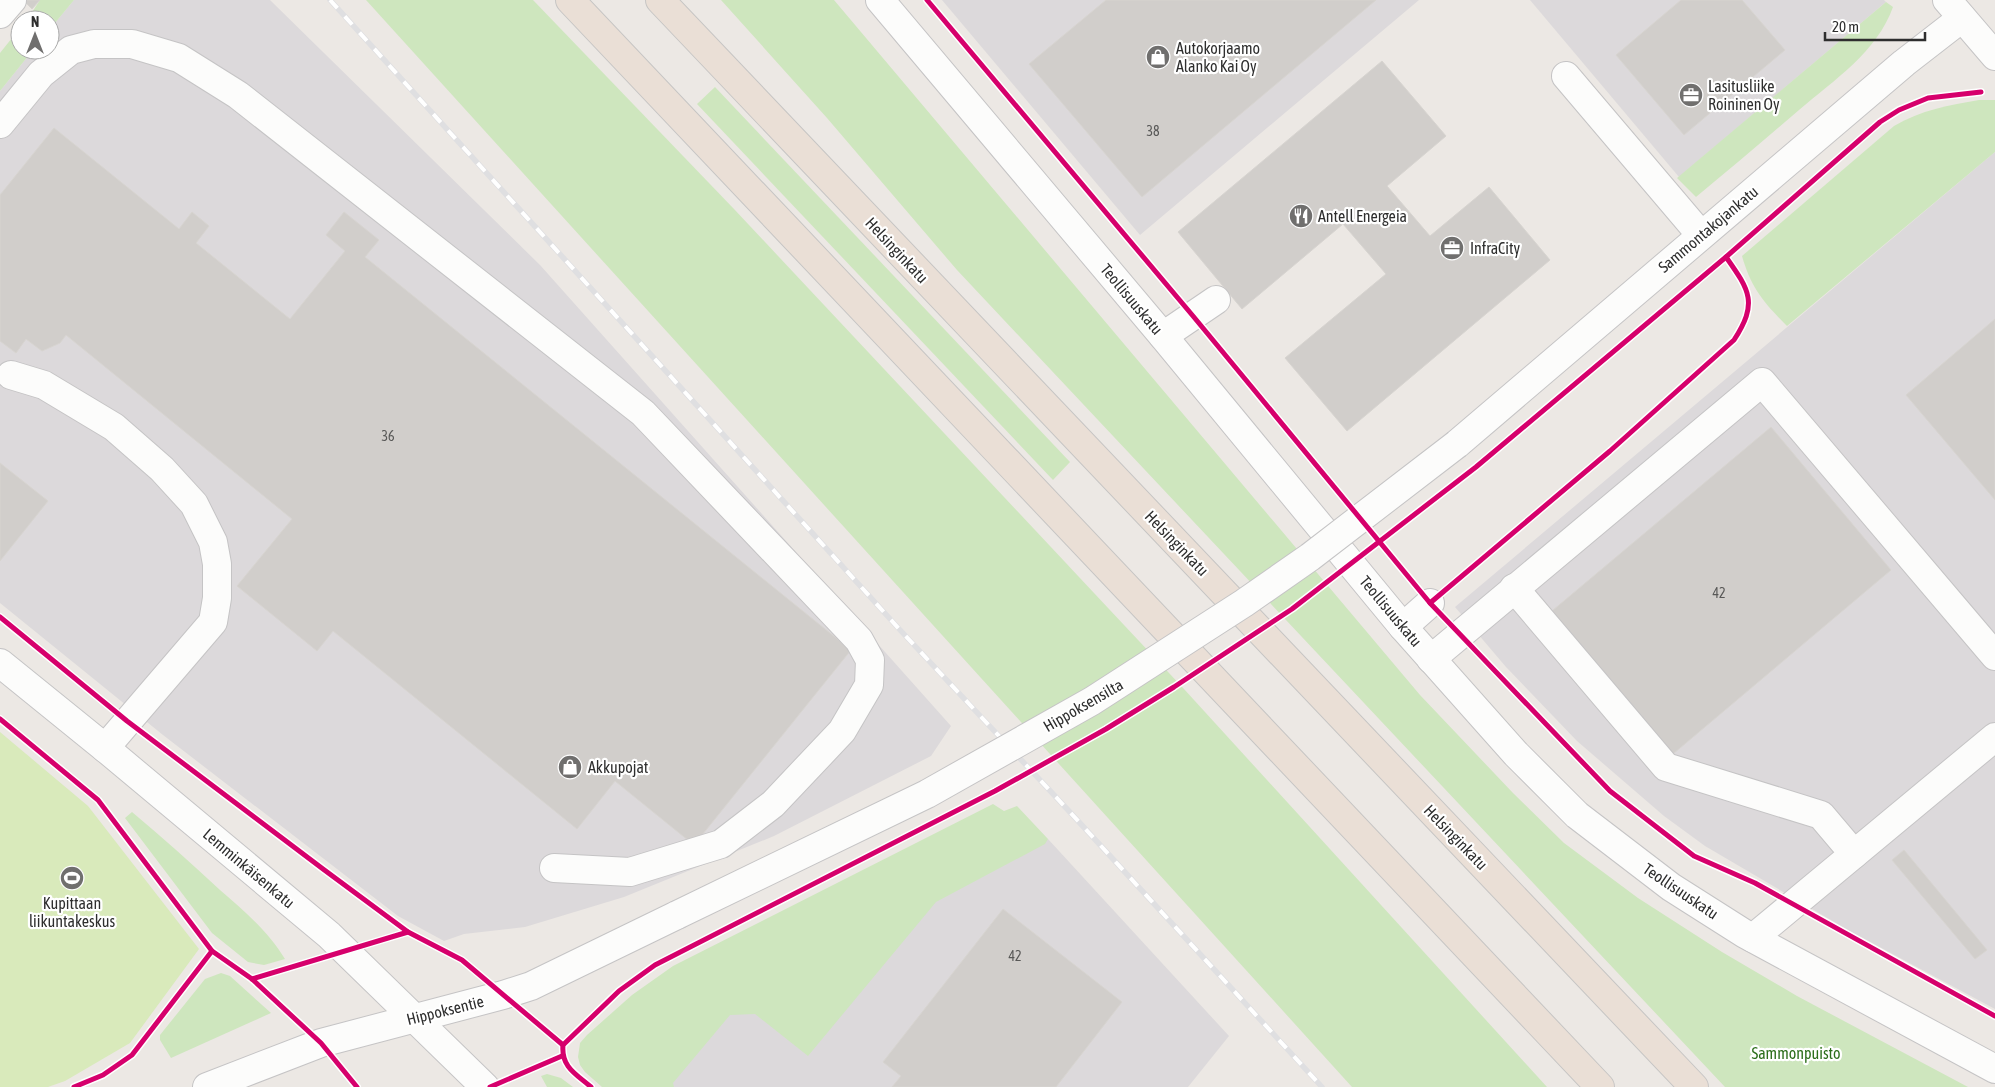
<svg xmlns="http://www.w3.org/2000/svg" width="1995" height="1087" viewBox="0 0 1995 1087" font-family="'Asap Condensed',sans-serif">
  <rect width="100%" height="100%" fill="#ece8e4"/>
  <!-- industrial -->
  <g fill="#dcd9db">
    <path d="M 74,0 L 270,0 L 540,265 L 951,726 L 931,756 L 774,836 L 624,897 L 525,927 L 464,934 L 444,941 L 398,916 L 163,735 L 0,603 L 0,91 L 33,50 L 50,50 L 50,29 Z"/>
    <path d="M 942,0 L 1419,0 L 1140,235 Z"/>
    <path d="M 1530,0 L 1884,0 L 1886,2 L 1679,177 Z"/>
    <path d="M 1995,152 L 1995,1009 L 1848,930 L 1705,846 L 1664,816 L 1577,741 L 1506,667 L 1455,607 Z"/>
    <path d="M 1048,839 L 1229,1036 L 1188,1087 L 661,1087 L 734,996 Z"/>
  </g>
  <!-- green -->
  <g fill="#cee6be">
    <path d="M 40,0 L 74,0 L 50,29 L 50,20 L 27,20 Z"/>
    <path d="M 366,0 L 533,0 L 734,209 L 1184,689 L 1547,1087 L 1352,1087 Z"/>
    <path d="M 721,0 L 834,0 L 1334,593 L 1420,695 L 1513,793 L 1564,843 L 1638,898 L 1722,952 L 1797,996 L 1968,1087 L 1725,1087 L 957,270 L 827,118 Z"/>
    <path d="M 1886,2 L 1893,7 C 1877,52 1834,80 1799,110 C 1765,139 1731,168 1696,197 L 1677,178 Z"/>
    <path d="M 20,28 L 20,50 L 33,50 L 0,91 L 0,53 Z"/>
    <path d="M 715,87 L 1070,462 L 1053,480 L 697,104 Z"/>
    <path d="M 1979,100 L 1995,100 L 1995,152 L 1787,326 C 1764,303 1751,288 1742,256 L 1894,126 C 1921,110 1949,105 1979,100 Z"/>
    <path d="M 993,804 L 1004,811 L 1017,806 L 1048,839 L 1045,844 L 936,902 L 808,1056 L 755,1014 L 730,1015 L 673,1083 L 674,1087 L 602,1087 L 585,1072 L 580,1065 L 578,1057 L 580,1043 L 587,1035 L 632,995 L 673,966 Z"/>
    <path d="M 132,812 C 162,837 191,863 220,890 C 244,911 268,931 285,959 L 264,965 L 248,962 L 212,933 L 125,818 Z"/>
    <path d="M 221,973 L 230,976 L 271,1013 L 171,1058 L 160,1040 L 160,1035 L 205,979 Z"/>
    <path d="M 547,1074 L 561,1078 L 573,1087 L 547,1087 L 541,1076 Z"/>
  </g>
  <!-- pitch -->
  <path fill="#d9eabb" d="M 0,732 L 88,806 L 199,949 L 130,1043 L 65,1081 L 48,1087 L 0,1087 Z"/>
  <!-- building -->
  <g fill="#d1cecb" stroke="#d7d4d0">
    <path d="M 23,0 L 40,0 L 32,9 Z"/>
    <path d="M 1106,0 L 1376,0 L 1142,197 L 1029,64 Z"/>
    <path d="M 1681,0 L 1742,0 L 1785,50 L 1684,135 L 1616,55 Z"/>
    <path d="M 1382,61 L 1446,136 L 1387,186 L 1430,236 L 1489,187 L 1550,260 L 1347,431 L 1285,358 L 1386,274 L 1343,224 L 1242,309 L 1178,232 Z"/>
    <path d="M 54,128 L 179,229 L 192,212 L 209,226 L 196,243 L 290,319 L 345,251 L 326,235 L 344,212 L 379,240 L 365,257 L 851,650 L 694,845 L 615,781 L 577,829 L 333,631 L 317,651 L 237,586 L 292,519 L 66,335 L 60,343 L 42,351 L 26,339 L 16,353 L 0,341 L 0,195 Z"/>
    <path d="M 1995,319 L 1995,500 L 1906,395 Z"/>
    <path d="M 1771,427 L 1891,570 L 1667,759 L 1546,616 Z"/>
    <path d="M 0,463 L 48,501 L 0,561 Z"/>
    <path d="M 1904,850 L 1987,950 L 1975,959 L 1892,860 Z"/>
    <path d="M 1003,909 L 1122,1002 L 1056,1087 L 892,1087 L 901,1076 L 883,1062 Z"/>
  </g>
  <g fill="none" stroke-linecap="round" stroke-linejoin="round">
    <!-- minor casing -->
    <g stroke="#c5c4c5" stroke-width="30">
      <g id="minor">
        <path d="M 880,0 L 1163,336 L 1403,627 L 1516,754 L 1577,815 L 1671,887 L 1745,934 L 1995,1069"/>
        <path d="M 1947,0 L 1995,56"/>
        <path d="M 0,14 L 12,0"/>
        <path d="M 1566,76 L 1701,235"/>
        <path d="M 0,124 L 41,74 L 71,50 L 94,44 L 132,44 L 179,58 L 238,95 L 643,413 L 859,640 L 870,660 L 869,685 L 842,731 L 773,804 L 721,844 L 630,872 L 554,868"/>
        <path d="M 1163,336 L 1216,300"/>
        <path d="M 11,375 L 44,385 L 114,427 L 162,469 L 194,504 L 213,542 L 217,564 L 217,598 L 213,622 L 105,748"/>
        <path d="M 1457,444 L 1904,63 L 1962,18"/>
        <path d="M 1514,588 L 1666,767 L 1821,815 L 1854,854"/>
        <path d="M 1403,627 L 1430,603"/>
        <path d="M 1431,659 L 1762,382 L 1995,656"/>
        <path d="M 0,663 L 105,748 L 329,935 L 485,1087"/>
        <path d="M 1753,938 L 1995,737"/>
        <path d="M 207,1087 L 321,1043 L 503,995 L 531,986 L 677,915"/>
      </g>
    </g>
    <!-- highway casing -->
    <g stroke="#c6c5c4" stroke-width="30">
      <g id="highway">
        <path d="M 570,0 L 1600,1087"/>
        <path d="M 660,0 L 1694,1087"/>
      </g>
    </g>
    <!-- minor -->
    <use href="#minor" stroke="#fcfcfb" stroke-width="28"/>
    <!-- highway -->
    <use href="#highway" stroke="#eadfd6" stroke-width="28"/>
    <!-- rail casing -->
    <g stroke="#dfdfe1" stroke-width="5.5">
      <path id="rail" d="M 330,0 L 901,631 L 1068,810 L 1322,1087"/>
    </g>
    <!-- rail -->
    <use href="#rail" stroke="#fff" stroke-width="4" stroke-dasharray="11" stroke-linecap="butt"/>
    <!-- minor-bridge casing -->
    <g stroke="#c5c4c5" stroke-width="30" stroke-linecap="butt">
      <path id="minor-bridge" d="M 677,915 L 927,794 L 1092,701 L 1244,603 L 1310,557 L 1457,444"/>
    </g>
    <!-- minor-bridge -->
    <use href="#minor-bridge" stroke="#fcfcfb" stroke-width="28"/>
    <!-- cycleway casing -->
    <g stroke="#fff" stroke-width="8">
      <g id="cycleway">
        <path d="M 927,0 L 1193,316 L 1430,603 L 1610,791 L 1694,856 L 1755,883 L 1995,1016"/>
        <path d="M 1430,603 L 1610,451 L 1734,340 C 1758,303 1750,291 1726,257"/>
        <path d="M 0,617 L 127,721 L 323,869 L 408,932 L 462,960 L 563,1045"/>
        <path d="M 0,719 L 98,800 L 212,951 L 252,979 L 321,1043 L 357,1087"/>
        <path d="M 252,979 L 408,932"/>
        <path d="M 74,1087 L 103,1075 L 132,1055 L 212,951"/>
        <path d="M 490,1087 L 562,1056"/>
        <path d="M 591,1087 C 576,1074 561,1067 563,1045 L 619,991 L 655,965 L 995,791 L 1106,729 L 1174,687 L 1292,609 L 1476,467 L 1726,257 L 1880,122 L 1899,110 L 1928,98 L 1981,92"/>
      </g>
    </g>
    <!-- cycleway -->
    <use href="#cycleway" stroke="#d6006c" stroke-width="5"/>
  </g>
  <!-- icons -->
  <defs>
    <g id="shop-disc" transform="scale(1.25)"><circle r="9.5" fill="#706f6e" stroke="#fff"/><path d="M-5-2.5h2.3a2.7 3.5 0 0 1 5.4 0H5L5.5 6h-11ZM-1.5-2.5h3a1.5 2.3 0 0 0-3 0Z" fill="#fff"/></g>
    <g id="office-disc" transform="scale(1.25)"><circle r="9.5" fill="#706f6e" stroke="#fff"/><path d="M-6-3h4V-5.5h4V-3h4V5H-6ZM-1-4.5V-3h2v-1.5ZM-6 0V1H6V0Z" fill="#fff"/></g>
    <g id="restaurant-disc" transform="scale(1.25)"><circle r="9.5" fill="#706f6e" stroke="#fff"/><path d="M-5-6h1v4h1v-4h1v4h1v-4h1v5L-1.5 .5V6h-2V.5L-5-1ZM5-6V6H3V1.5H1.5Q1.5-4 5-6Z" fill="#fff"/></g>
    <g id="stadium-disc" transform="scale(1.25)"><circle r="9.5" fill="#706f6e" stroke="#fff"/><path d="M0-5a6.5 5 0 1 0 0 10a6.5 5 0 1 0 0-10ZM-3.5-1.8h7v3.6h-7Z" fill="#fff"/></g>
  </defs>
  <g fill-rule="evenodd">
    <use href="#shop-disc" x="1158" y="57"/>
    <use href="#office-disc" x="1691" y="95"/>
    <use href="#restaurant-disc" x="1301" y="216"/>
    <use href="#office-disc" x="1452" y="248"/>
    <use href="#shop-disc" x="570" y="767"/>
    <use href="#stadium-disc" x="72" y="878"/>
  </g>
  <g text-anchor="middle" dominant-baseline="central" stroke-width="4.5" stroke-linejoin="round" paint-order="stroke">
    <!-- number labels -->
    <g font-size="14" fill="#585857">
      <text x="1153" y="131">38</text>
      <text x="388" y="436">36</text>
      <text x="1719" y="593">42</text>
      <text x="1015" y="956">42</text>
    </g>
    <!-- poi labels -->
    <g font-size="16" fill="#2e2e2e" stroke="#fff" text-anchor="start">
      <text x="1176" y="48">Autokorjaamo<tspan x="1176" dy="18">Alanko Kai Oy</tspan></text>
      <text x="1708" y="86">Lasitusliike<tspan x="1708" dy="18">Roininen Oy</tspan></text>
      <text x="1318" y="216">Antell Energeia</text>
      <text x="1470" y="248">InfraCity</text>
      <text x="588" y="767">Akkupojat</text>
      <text x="72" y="903" text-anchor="middle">Kupittaan<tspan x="72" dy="18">liikuntakeskus</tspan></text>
    </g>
    <!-- street labels -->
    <g font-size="16" fill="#2e2e2e" stroke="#fff">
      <text transform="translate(1708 229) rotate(-40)">Sammontakojankatu</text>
      <text transform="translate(897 250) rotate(47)">Helsinginkatu</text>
      <text transform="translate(1132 299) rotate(50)">Teollisuuskatu</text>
      <text transform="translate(1177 543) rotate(46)">Helsinginkatu</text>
      <text transform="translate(1391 611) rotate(50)">Teollisuuskatu</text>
      <text transform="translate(1083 705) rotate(-30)">Hippoksensilta</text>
      <text transform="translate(1456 837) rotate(46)">Helsinginkatu</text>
      <text transform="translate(249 868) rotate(40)">Lemminkäisenkatu</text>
      <text transform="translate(1681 891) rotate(34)">Teollisuuskatu</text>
      <text transform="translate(445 1010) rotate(-14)">Hippoksentie</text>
    </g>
    <!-- park labels -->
    <g font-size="16" fill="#2c6e1b" stroke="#fff">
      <text x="1796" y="1053">Sammonpuisto</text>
    </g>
  </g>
  <!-- north arrow -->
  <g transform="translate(35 35)"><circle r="24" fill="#ffffff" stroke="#ababab"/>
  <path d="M0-4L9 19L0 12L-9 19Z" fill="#706f6e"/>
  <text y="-8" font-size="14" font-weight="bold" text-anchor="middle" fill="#2e2e2e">N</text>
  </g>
  <!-- scale -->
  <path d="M1825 32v8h100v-8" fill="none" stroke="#2e2e2e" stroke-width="2.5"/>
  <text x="1832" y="32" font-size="15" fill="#2e2e2e" stroke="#ffffff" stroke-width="4" paint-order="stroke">20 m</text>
</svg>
